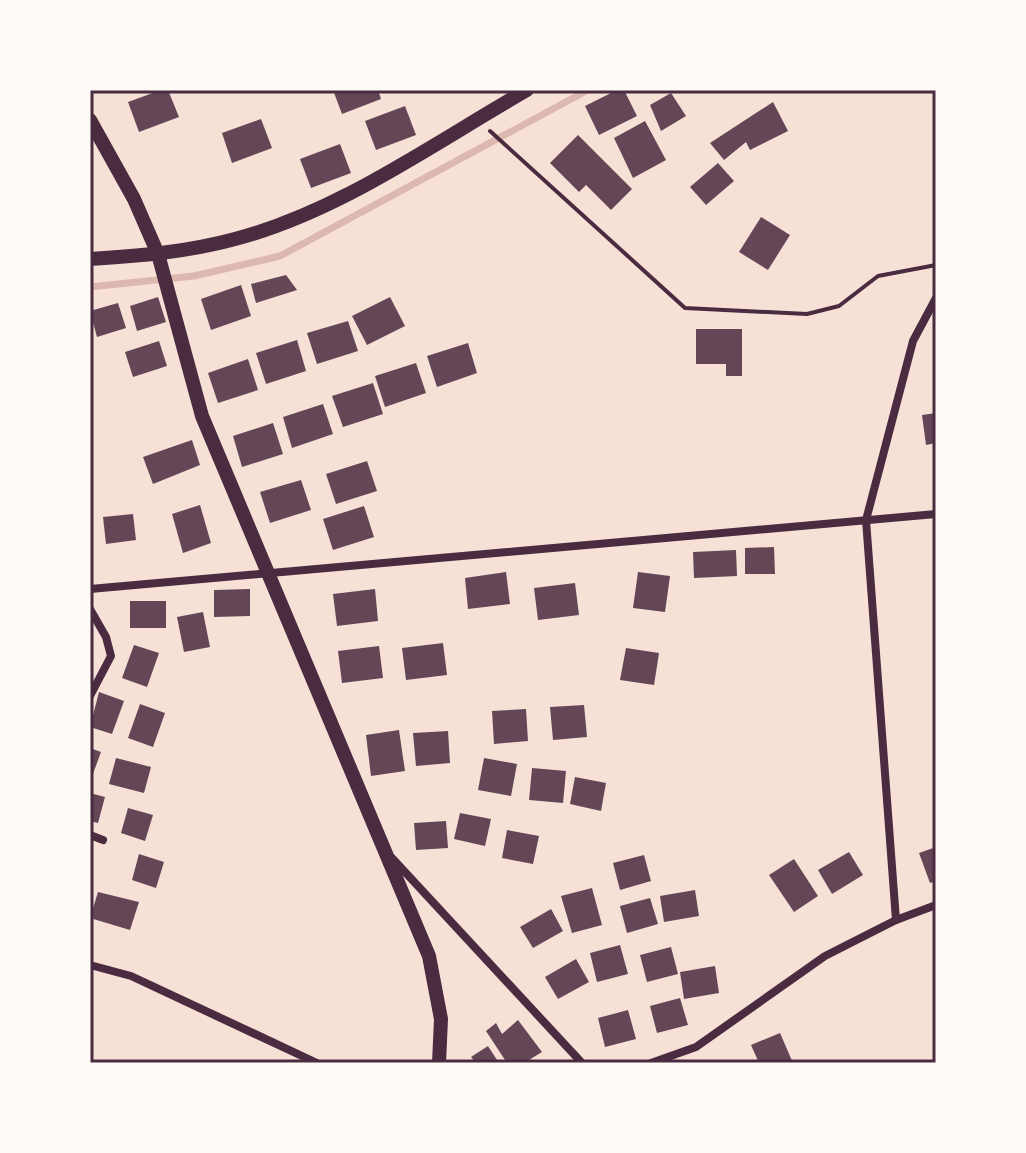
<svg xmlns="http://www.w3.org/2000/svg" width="1026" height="1153" viewBox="0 0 1026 1153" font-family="'DM Sans',sans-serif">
  <rect width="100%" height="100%" fill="#f7e1d7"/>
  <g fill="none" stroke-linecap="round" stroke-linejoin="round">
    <!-- stream -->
    <path stroke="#dcb8b0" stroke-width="7" d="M 90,287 L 194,276 L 280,256 L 588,90"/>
  </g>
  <!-- building -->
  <g fill="#644757">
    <path d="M 161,90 L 168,90 L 179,117 L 139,132 L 128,102 Z"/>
    <path d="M 333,90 L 378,90 L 381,99 L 342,114 Z"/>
    <path d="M 617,90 L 624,90 L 637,116 L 599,135 L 585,106 Z"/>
    <path d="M 671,93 L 686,116 L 661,131 L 650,105 Z"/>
    <path d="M 773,102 L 788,131 L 750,150 L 746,142 L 724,160 L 710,143 Z"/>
    <path d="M 405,106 L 416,135 L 376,150 L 365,121 Z"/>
    <path d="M 261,119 L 272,148 L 232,163 L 222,133 Z"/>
    <path d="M 645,121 L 666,160 L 633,178 L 614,138 Z"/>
    <path d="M 578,135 L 632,189 L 611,210 L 586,185 L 579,192 L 550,163 Z"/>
    <path d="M 340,144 L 351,173 L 311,188 L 300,159 Z"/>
    <path d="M 718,163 L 734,181 L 706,205 L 690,187 Z"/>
    <path d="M 761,217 L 790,235 L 768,270 L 739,252 Z"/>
    <path d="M 286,275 L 297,290 L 256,303 L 251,284 Z"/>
    <path d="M 241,285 L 251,316 L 211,330 L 201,299 Z"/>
    <path d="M 158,297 L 166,322 L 137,331 L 130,306 Z"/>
    <path d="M 390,297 L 405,326 L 367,345 L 352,316 Z"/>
    <path d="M 118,303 L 126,328 L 97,337 L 90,311 Z"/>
    <path d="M 348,321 L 358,351 L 317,364 L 307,333 Z"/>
    <path d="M 696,329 L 742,329 L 742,376 L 726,376 L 726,364 L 696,364 Z"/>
    <path d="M 297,340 L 306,371 L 266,384 L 256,353 Z"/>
    <path d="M 159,341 L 167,366 L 133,377 L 125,352 Z"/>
    <path d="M 468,343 L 477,373 L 437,387 L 427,356 Z"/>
    <path d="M 248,359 L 258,390 L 218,403 L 208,373 Z"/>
    <path d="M 416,363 L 426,393 L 385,407 L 375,376 Z"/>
    <path d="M 373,383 L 383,414 L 343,427 L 332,396 Z"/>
    <path d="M 323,404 L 333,434 L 292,448 L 283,417 Z"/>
    <path d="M 936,413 L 936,443 L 926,445 L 922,415 Z"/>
    <path d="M 273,423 L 283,454 L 242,467 L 233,436 Z"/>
    <path d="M 192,440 L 200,465 L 153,484 L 143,457 Z"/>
    <path d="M 367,461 L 377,491 L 336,504 L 326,474 Z"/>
    <path d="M 301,480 L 311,510 L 270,523 L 260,492 Z"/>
    <path d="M 200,505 L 211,543 L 183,553 L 172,514 Z"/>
    <path d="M 364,506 L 374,537 L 333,550 L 323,519 Z"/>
    <path d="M 133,514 L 136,540 L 106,544 L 103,517 Z"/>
    <path d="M 774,547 L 775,574 L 745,574 L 745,548 Z"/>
    <path d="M 736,550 L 737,576 L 694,578 L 693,552 Z"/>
    <path d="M 506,572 L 510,604 L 468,609 L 465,578 Z"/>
    <path d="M 638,572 L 670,576 L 665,612 L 633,608 Z"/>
    <path d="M 575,583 L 579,615 L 538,620 L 534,588 Z"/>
    <path d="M 250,589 L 250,616 L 214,617 L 214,590 Z"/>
    <path d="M 375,589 L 378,621 L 337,626 L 333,594 Z"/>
    <rect x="130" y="601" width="36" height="27"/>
    <path d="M 203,612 L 210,647 L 184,652 L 177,617 Z"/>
    <path d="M 443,643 L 447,675 L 406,680 L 402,648 Z"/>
    <path d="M 134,645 L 159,653 L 147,687 L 122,678 Z"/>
    <path d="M 379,646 L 383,678 L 342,683 L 338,651 Z"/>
    <path d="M 626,648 L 659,653 L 654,685 L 620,680 Z"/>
    <path d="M 99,692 L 124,701 L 112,734 L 90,727 Z"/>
    <path d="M 140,704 L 165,713 L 153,747 L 128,738 Z"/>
    <path d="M 584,705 L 587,737 L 553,740 L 550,707 Z"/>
    <path d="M 526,709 L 528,741 L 494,744 L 492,711 Z"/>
    <path d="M 399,730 L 405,771 L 371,776 L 366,735 Z"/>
    <path d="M 448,731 L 450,763 L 416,766 L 413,733 Z"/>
    <path d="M 90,748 L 101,752 L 90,782 Z"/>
    <path d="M 116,758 L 151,767 L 144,793 L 109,784 Z"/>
    <path d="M 484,758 L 517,764 L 511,796 L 478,790 Z"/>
    <path d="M 532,768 L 566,771 L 563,803 L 529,800 Z"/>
    <path d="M 575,777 L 606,783 L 601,811 L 570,804 Z"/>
    <path d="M 90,793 L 105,797 L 98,823 L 90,821 Z"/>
    <path d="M 128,808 L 153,815 L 145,841 L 121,833 Z"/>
    <path d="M 460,813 L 491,819 L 485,846 L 454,839 Z"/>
    <path d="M 446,821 L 448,848 L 416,850 L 414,823 Z"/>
    <path d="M 507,830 L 539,836 L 533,864 L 502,858 Z"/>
    <path d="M 936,847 L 936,881 L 930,883 L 919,853 Z"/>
    <path d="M 849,852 L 863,875 L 832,894 L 818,870 Z"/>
    <path d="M 139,854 L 164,862 L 156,888 L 132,880 Z"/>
    <path d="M 644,855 L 651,881 L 620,890 L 613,863 Z"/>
    <path d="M 794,859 L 818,896 L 794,912 L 769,875 Z"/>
    <path d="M 592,888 L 602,925 L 572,933 L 561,896 Z"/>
    <path d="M 695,890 L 699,916 L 664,922 L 660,896 Z"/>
    <path d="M 98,892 L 139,902 L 130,930 L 90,918 Z"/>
    <path d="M 650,898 L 658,924 L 627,933 L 620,906 Z"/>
    <path d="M 551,909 L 563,931 L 533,948 L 520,927 Z"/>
    <path d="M 620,945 L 628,974 L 597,982 L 590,953 Z"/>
    <path d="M 671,947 L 678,974 L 647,982 L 640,955 Z"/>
    <path d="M 576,959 L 589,982 L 558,999 L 545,977 Z"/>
    <path d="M 715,966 L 719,993 L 684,999 L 680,972 Z"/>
    <path d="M 680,998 L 688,1025 L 657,1033 L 650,1006 Z"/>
    <path d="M 628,1010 L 636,1039 L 605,1047 L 598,1018 Z"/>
    <path d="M 518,1020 L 542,1052 L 524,1063 L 507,1063 L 486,1031 L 496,1023 L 502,1034 Z"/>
    <path d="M 780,1033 L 793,1063 L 759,1063 L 751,1045 Z"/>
    <path d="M 488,1046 L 499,1063 L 476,1063 L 471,1057 Z"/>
  </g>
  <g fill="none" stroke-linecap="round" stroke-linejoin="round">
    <!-- path -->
    <path stroke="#4a2c40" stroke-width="4" d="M 490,131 L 685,308 L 807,314 L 839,306 L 878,276 L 936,265"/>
    <!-- minor -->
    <g stroke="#4a2c40" stroke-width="8">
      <path d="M 90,589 L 936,514"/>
      <path d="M 90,609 L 106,637 L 111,656 L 90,696"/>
      <path d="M 90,835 L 103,840"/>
      <path d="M 392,858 L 582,1063"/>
      <path d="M 896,920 L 866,520 L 913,341 L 936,298"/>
      <path d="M 90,965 L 131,976 L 317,1063"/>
      <path d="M 651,1063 L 696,1047 L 825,956 L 896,920 L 936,905"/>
    </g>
    <!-- tertiary -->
    <g stroke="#4a2c40" stroke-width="14">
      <path d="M 90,120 L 134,199 L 158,254 L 202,416 L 429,956 L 441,1019 L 439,1063"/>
      <path d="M 90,259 C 139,256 187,252 235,239 C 339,212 434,143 527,90"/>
    </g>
  </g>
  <!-- border -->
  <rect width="1026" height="1153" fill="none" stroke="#fffaf5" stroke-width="184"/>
  <rect x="92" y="92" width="842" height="969" fill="none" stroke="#4a2c40" stroke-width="3"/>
</svg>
